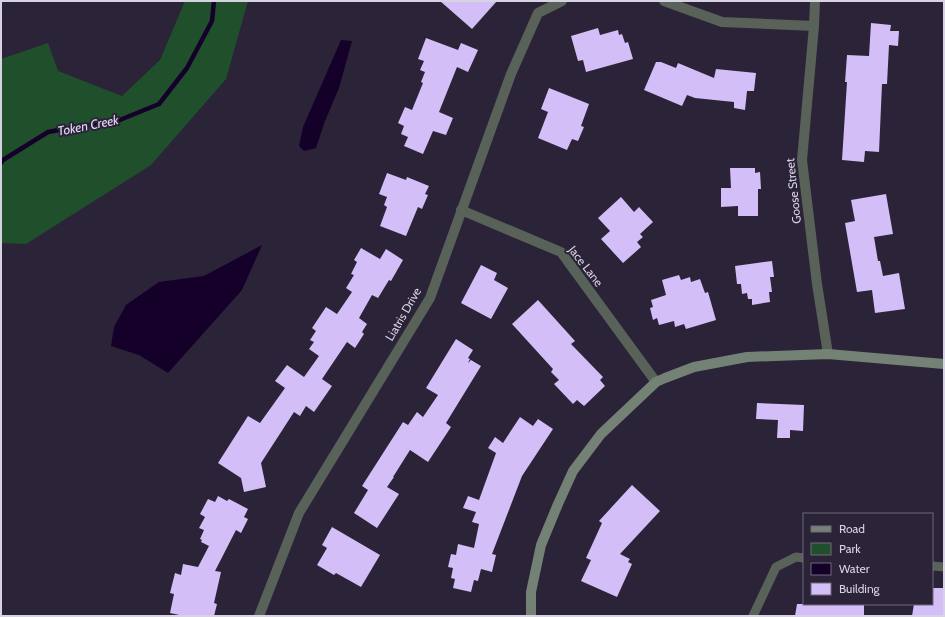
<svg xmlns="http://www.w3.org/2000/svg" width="945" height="617" viewBox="0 0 945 617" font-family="Cabin,sans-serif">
  <rect width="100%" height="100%" fill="#2b2338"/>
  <!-- green -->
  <path fill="#20502b" d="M 185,1 L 248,1 L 226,79 L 151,165 L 26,244 L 1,243 L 1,59 L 48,43 L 58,71 L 122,96 L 160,60 Z"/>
  <!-- water -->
  <g fill="#140029">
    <path d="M 341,40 L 352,41 L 339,88 L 325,121 L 316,148 L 304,151 L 299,146 L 303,127 Z"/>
    <path d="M 262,245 L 242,290 L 168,373 L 139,355 L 111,346 L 114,327 L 126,305 L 159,282 L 204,276 Z"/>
  </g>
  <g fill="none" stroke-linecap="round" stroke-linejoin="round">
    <!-- stream -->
    <path stroke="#140029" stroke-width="4.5" d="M 1,163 L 3,160 L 48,132 L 81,126 L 110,124 L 159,104 L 187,68 L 212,21 L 214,1"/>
  </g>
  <!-- building -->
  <g fill="#d3bef7">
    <path d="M 440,1 L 497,1 L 472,29 Z"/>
    <path d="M 871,23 L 891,25 L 890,31 L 899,31 L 898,46 L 889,45 L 887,84 L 882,84 L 879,152 L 865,151 L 864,162 L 842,160 L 847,82 L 845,82 L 847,55 L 869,56 Z"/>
    <path d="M 598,28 L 600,35 L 618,30 L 619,35 L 622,34 L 625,43 L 628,42 L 633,59 L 586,72 L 583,60 L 578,61 L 571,36 Z"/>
    <path d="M 426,38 L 458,50 L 461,43 L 478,50 L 468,72 L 457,67 L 439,112 L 453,118 L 446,135 L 433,131 L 423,154 L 404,146 L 408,137 L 401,134 L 404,126 L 398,123 L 405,107 L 412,110 L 423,83 L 421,82 L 425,72 L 420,70 L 424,61 L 418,59 Z"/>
    <path d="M 656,62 L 661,62 L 676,68 L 678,63 L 714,78 L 716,69 L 756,73 L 754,91 L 747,91 L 745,110 L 734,108 L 734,102 L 695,98 L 687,95 L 682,106 L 644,90 Z"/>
    <path d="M 549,88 L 589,104 L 581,126 L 584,127 L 578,141 L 572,139 L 567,150 L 538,138 L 548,112 L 541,109 Z"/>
    <path d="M 730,168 L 755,168 L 755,173 L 760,172 L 761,189 L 758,189 L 758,216 L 738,216 L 738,206 L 721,207 L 721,188 L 731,188 Z"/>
    <path d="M 387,173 L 406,180 L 407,177 L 429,186 L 425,194 L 428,195 L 422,209 L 418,207 L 406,236 L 380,226 L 387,207 L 384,205 L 387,197 L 379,194 Z"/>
    <path d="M 886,194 L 893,234 L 874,237 L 878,261 L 880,261 L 883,276 L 899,273 L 905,309 L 875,313 L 872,290 L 857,292 L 845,223 L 855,221 L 851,200 Z"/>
    <path d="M 621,197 L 634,212 L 639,207 L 653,222 L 640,234 L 643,237 L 637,242 L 641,247 L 623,263 L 601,239 L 610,231 L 598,218 Z"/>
    <path d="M 361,248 L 380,259 L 386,249 L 403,260 L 391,281 L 389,280 L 378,298 L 372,295 L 359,318 L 367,324 L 362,332 L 364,334 L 355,348 L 347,342 L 322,379 L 332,386 L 314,412 L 306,406 L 300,416 L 294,412 L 261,463 L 266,487 L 244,492 L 241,478 L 218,463 L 248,416 L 260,423 L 285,388 L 275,381 L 287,365 L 304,377 L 319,356 L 309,349 L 314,342 L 310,340 L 316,331 L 312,328 L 326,307 L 337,314 L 352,292 L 346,288 L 354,275 L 351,274 L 357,262 L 354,260 Z"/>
    <path d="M 772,261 L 774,277 L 770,277 L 772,292 L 769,292 L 770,302 L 752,305 L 752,299 L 748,299 L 747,293 L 742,294 L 741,284 L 737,284 L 735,266 Z"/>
    <path d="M 481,265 L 497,273 L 494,280 L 508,288 L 491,319 L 461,303 Z"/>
    <path d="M 679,275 L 681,280 L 690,277 L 691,282 L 700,279 L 705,293 L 708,292 L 716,320 L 686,329 L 684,324 L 675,327 L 674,321 L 659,325 L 657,318 L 653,320 L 650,308 L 653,307 L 651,300 L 666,295 L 662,280 Z"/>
    <path d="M 538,300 L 575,341 L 571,344 L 603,377 L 600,380 L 605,386 L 584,406 L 577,400 L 573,404 L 554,384 L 559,380 L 551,372 L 553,369 L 512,324 Z"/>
    <path d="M 456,339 L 473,350 L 468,358 L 470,359 L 468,363 L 471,360 L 481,366 L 446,423 L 451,427 L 428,462 L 410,450 L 393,477 L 394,477 L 387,487 L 399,494 L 377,528 L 354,513 L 368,490 L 362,486 L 403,422 L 408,425 L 417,412 L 423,417 L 438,395 L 426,388 Z"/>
    <path d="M 757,403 L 804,405 L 803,431 L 790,430 L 790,438 L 777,438 L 778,420 L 756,419 Z"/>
    <path d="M 520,417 L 533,426 L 538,419 L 553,429 L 522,476 L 492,554 L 496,555 L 492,572 L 481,569 L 478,581 L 474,580 L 471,592 L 453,588 L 455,579 L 451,578 L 453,568 L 448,567 L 451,554 L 456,555 L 458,544 L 474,548 L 479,524 L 472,522 L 476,512 L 463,508 L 468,496 L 479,500 L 496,453 L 488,448 L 495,437 L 503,443 Z"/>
    <path d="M 632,485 L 660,511 L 620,554 L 630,559 L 628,562 L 632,564 L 617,597 L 581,581 L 591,560 L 586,558 L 602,523 L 599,521 Z"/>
    <path d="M 218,496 L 227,501 L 229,499 L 248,509 L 244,517 L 248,519 L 241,533 L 236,530 L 215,571 L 221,572 L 214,603 L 217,604 L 214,616 L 184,616 L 170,613 L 174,594 L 170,593 L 175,573 L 181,575 L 183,564 L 198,567 L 209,546 L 201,542 L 202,540 L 200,539 L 204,530 L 199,528 L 205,517 L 200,514 L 208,499 L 215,502 Z"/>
    <path d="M 332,527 L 380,555 L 361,587 L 336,573 L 334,575 L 317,565 L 327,548 L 322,545 Z"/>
    <path d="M 932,588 L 944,588 L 944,616 L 912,616 L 914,604 L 932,604 Z"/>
    <path d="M 797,604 L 864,604 L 864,616 L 795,616 Z"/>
  </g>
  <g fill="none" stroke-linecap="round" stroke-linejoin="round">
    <!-- lane -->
    <g stroke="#586259" stroke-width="9">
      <path d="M 932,566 L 944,567"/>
      <path d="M 753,616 L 776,567 L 796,557 L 804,558"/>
    </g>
    <!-- street -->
    <g stroke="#586259" stroke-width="10">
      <path d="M 664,1 L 722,22 L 814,26"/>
      <path d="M 815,1 L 814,26 L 802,160 L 817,284 L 828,354"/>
      <path d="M 461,210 L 561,252 L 656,382"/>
      <path d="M 259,616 L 299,513 L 430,298 L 511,74 L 538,13 L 562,1"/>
    </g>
    <!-- secondary -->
    <path stroke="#738275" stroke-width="10" d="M 531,616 L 531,592 L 541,545 L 558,504 L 573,471 L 601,434 L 656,382 L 665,378 L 694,367 L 747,357 L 828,354 L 944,364"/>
  </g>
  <g text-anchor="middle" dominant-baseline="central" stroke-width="4" stroke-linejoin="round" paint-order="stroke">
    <!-- street labels -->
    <g font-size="12" fill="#d8d3e2" stroke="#2b2338">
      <text transform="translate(793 191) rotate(-96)">Goose Street</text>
      <text transform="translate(586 266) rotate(52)">Jace Lane</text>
      <text transform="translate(403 314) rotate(-60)">Liatris Drive</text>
    </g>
    <!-- water labels -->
    <g font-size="13" font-style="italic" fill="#e2d7f7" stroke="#2b2338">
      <text transform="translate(88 125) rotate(-11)">Token Creek</text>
    </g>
  </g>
  <!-- border -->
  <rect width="945" height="617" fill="none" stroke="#d8d3e2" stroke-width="4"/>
  <!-- legend -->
  <rect x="803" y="513" width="130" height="92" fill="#2b2338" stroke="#70697c"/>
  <rect x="811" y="526" width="20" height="6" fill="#738275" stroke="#70697c"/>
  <text x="839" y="533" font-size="12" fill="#d8d3e2">Road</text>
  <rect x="811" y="543" width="20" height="12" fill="#20502b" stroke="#70697c"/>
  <text x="839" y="553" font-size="12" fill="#d8d3e2">Park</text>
  <rect x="811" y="563" width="20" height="12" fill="#140029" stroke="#70697c"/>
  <text x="839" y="573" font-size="12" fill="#d8d3e2">Water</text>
  <rect x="811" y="583" width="20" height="12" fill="#d3bef7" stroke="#70697c"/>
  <text x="839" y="593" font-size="12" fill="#d8d3e2">Building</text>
</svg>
